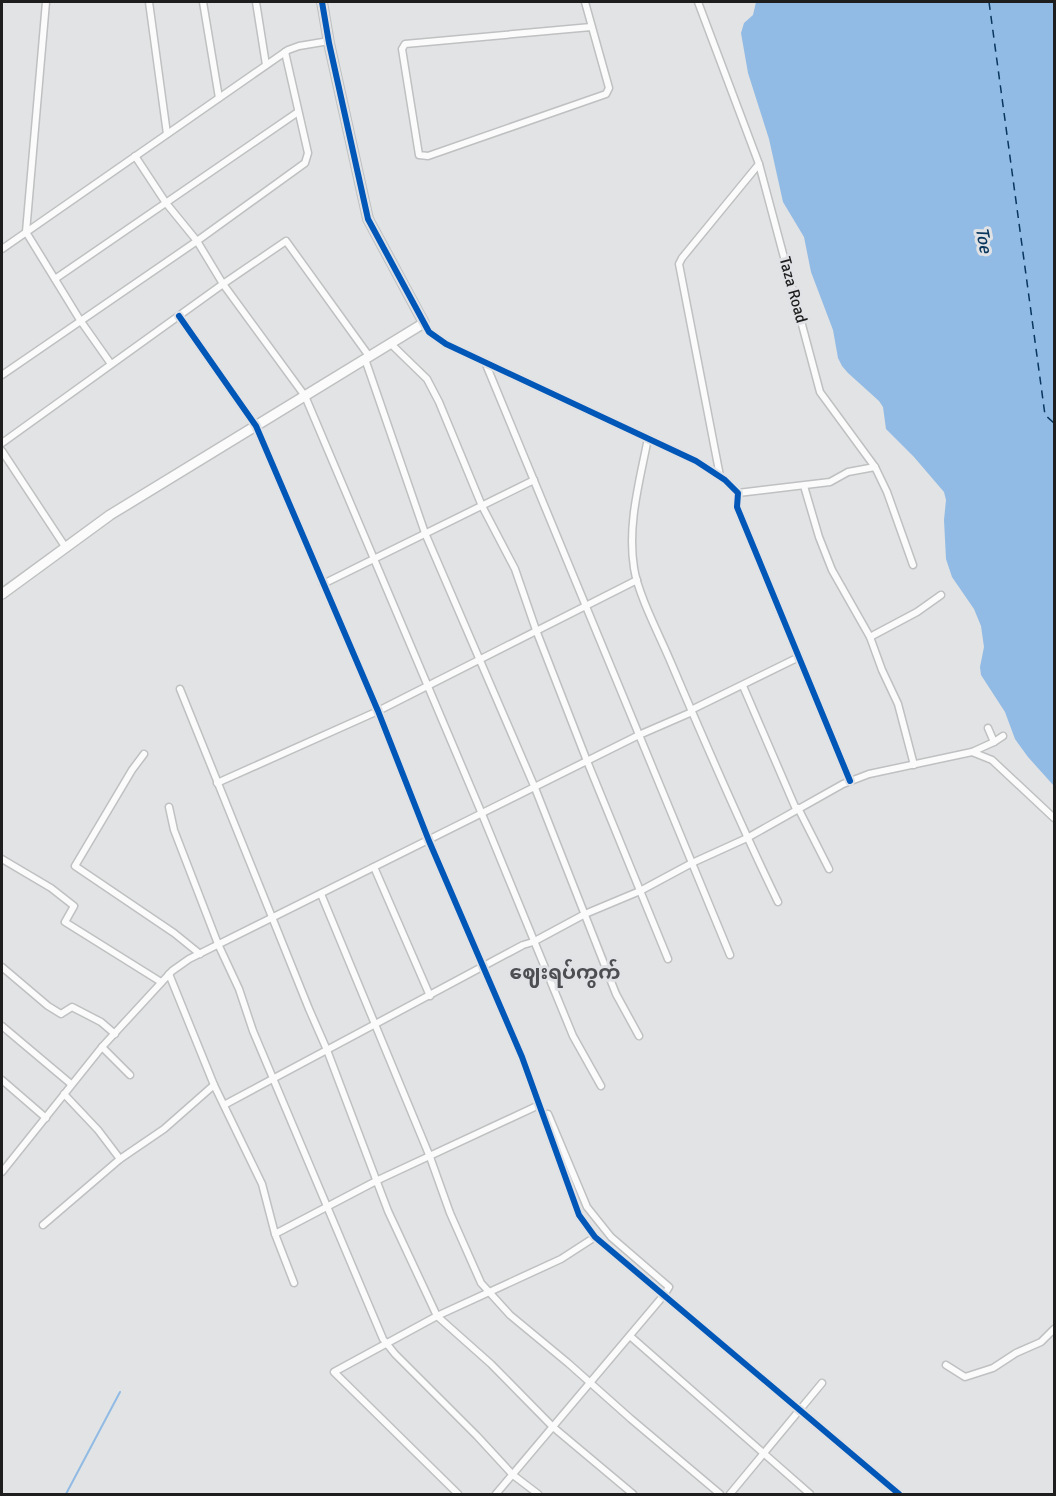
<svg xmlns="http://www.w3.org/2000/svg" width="1056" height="1496" viewBox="0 0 1056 1496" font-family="Signika,'Noto Sans Myanmar',sans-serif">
  <rect width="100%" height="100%" fill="#e2e3e4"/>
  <!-- water -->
  <path fill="#91bbe5" d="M 756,2 L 1054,2 L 1054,786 L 1028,757 L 1015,739 L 1005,712 L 981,675 L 980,667 L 984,647 L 981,626 L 974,609 L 952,577 L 946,559 L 944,520 L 946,500 L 944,492 L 914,457 L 886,429 L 883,407 L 879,401 L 848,373 L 842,366 L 838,358 L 833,330 L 811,272 L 804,237 L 783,202 L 769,139 L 748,73 L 741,33 L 744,23 L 753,15 Z"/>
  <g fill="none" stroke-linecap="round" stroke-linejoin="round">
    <!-- stream -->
    <path stroke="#91bbe5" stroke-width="2" d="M 66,1494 L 120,1392"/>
    <!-- ferry -->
    <path stroke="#08365c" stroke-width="1.5" stroke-dasharray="8 6" stroke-linecap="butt" d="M 989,2 L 1045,415 L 1054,423"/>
    <!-- street casing -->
    <g stroke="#bfc0c1" stroke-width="9">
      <g id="street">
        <path d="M 46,2 L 26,232 L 80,320 L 111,364"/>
        <path d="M 149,2 L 167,134"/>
        <path d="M 203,2 L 219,98"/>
        <path d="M 256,2 L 266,65"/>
        <path d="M 585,2 L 609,88 L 606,94 L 428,156 L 419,155 L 402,49 L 405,44 L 591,27"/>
        <path d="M 698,2 L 759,164 L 820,392 L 875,467 L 887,492 L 913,565"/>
        <path d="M 135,156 L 166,203 L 197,241 L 223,284 L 305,396 L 482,814 L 573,1036 L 601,1086"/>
        <path d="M 2,249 L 288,50 L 299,46 L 329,41"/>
        <path d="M 55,279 L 298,112"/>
        <path d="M 179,316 L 256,426 L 378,711 L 429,841 L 522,1057 L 579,1215 L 595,1237 L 899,1494"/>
        <path d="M 424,323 L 429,332 L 446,344 L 696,461 L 725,480 L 738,493 L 737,507 L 850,781"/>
        <path d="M 390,343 L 427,379 L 439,402 L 482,506 L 515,569 L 536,630 L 587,761 L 668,959"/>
        <path d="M 365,359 L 425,533 L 535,788 L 616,994 L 639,1036"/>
        <path d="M 485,362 L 730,955"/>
        <path d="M 2,375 L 197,241 L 305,163 L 308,153 L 285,52"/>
        <path d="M 648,438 C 640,480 627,524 634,568 C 638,595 661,638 672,665 C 706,745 740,824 778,902"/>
        <path d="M 2,443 L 223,284 L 286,241 L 369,356"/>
        <path d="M 2,451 L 66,548"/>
        <path d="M 720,476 L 679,264 L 682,258 L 759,164"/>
        <path d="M 804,486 L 819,537 L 832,570 L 870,637 L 882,670 L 898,704 L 914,765"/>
        <path d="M 738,493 L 830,482 L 848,472 L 875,467"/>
        <path d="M 323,584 L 534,480"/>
        <path d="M 870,637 L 917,612 L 941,595"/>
        <path d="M 743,686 L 796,809"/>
        <path d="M 180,689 L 309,1009 L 327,1050 L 388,1211 L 437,1316 L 491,1364 L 553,1427 L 633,1494"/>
        <path d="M 994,742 L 1003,736"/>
        <path d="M 972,752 L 994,742 L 988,728"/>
        <path d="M 144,754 L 132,770 L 75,866 L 174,933 L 200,954"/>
        <path d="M 217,783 L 378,711 L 637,580"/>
        <path d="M 169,807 L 174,830 L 218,944 L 239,989 L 253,1031 L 383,1339 L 395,1354 L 477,1436 L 513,1475 L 538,1494"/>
        <path d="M 798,808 L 829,869"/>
        <path d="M 2,859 L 51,888 L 74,906 L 65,922 L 161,982"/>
        <path d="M 374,867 L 430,996"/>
        <path d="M 321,894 L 430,1157 L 450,1213 L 481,1283 L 510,1315 L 568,1363 L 631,1419 L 720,1494"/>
        <path d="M 2,967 L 48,1006 L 61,1014 L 72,1007 L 101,1022 L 115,1034"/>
        <path d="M 169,974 L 214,1085 L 262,1184 L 275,1234 L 294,1283"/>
        <path d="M 2,1026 L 71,1084"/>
        <path d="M 102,1047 L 130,1075"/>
        <path d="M 2,1080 L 46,1118"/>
        <path d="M 64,1094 L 98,1130 L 120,1159"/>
        <path d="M 224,1105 L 523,945 L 533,942 L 585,914 L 640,891 L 692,863 L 747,838 L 843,784 L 869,774 L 972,752 L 992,760 L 1054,818"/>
        <path d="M 2,1172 L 102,1047 L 172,971 L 189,959 L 639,735 L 692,712 L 691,710 L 799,657"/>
        <path d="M 43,1225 L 120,1159 L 164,1129 L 214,1085"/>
        <path d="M 275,1234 L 378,1180 L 539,1105"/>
        <path d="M 630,1336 L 810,1494"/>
        <path d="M 946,1365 L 965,1377 L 993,1368 L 1016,1353 L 1041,1342 L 1054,1329"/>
        <path d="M 458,1494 L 334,1372 L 437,1316 L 561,1259 L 595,1237"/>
        <path d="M 496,1494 L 664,1295 L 669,1287 L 611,1237 L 587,1207 L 548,1114 L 543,1115"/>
        <path d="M 730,1494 L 822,1383"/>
      </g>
    </g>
    <!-- secondary casing -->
    <g stroke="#bfc0c1" stroke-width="12">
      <path id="secondary" d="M 2,594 L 110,515 L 424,323 L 368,219 L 329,43 L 322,2"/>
    </g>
    <!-- street -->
    <use href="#street" stroke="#fbfbfb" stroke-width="6"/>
    <!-- secondary -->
    <use href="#secondary" stroke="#fbfbfb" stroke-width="9"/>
    <!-- cycleway casing -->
    <g stroke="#e1e2e5" stroke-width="10">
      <g id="cycleway">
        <path d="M 322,2 L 329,43 L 368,219 L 429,332 L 446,344 L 696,461 L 725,480 L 738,493 L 737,507 L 850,781"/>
        <path d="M 179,316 L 256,426 L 378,711 L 429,841 L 522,1057 L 579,1215 L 595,1237 L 899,1494"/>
      </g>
    </g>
    <!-- cycleway -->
    <use href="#cycleway" stroke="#0057b8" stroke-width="6"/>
  </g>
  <g text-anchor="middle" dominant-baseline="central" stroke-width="6" stroke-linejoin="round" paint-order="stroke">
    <!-- street labels -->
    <g font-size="16" fill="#1e1e1f" stroke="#e1e2e5">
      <text transform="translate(793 290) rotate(75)">Taza Road</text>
    </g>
    <!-- water labels -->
    <g font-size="18" font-style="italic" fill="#08365c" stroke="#e1e2e5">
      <text transform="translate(984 240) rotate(79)">Toe</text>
    </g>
    <!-- quarter labels -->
    <g font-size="20" font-weight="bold" fill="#4d4e51" stroke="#e1e2e5">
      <text x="565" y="972">ဈေးရပ်ကွက်</text>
    </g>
  </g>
  <!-- border -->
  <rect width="1056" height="1496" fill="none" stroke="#1e1e1f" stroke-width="6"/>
</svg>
